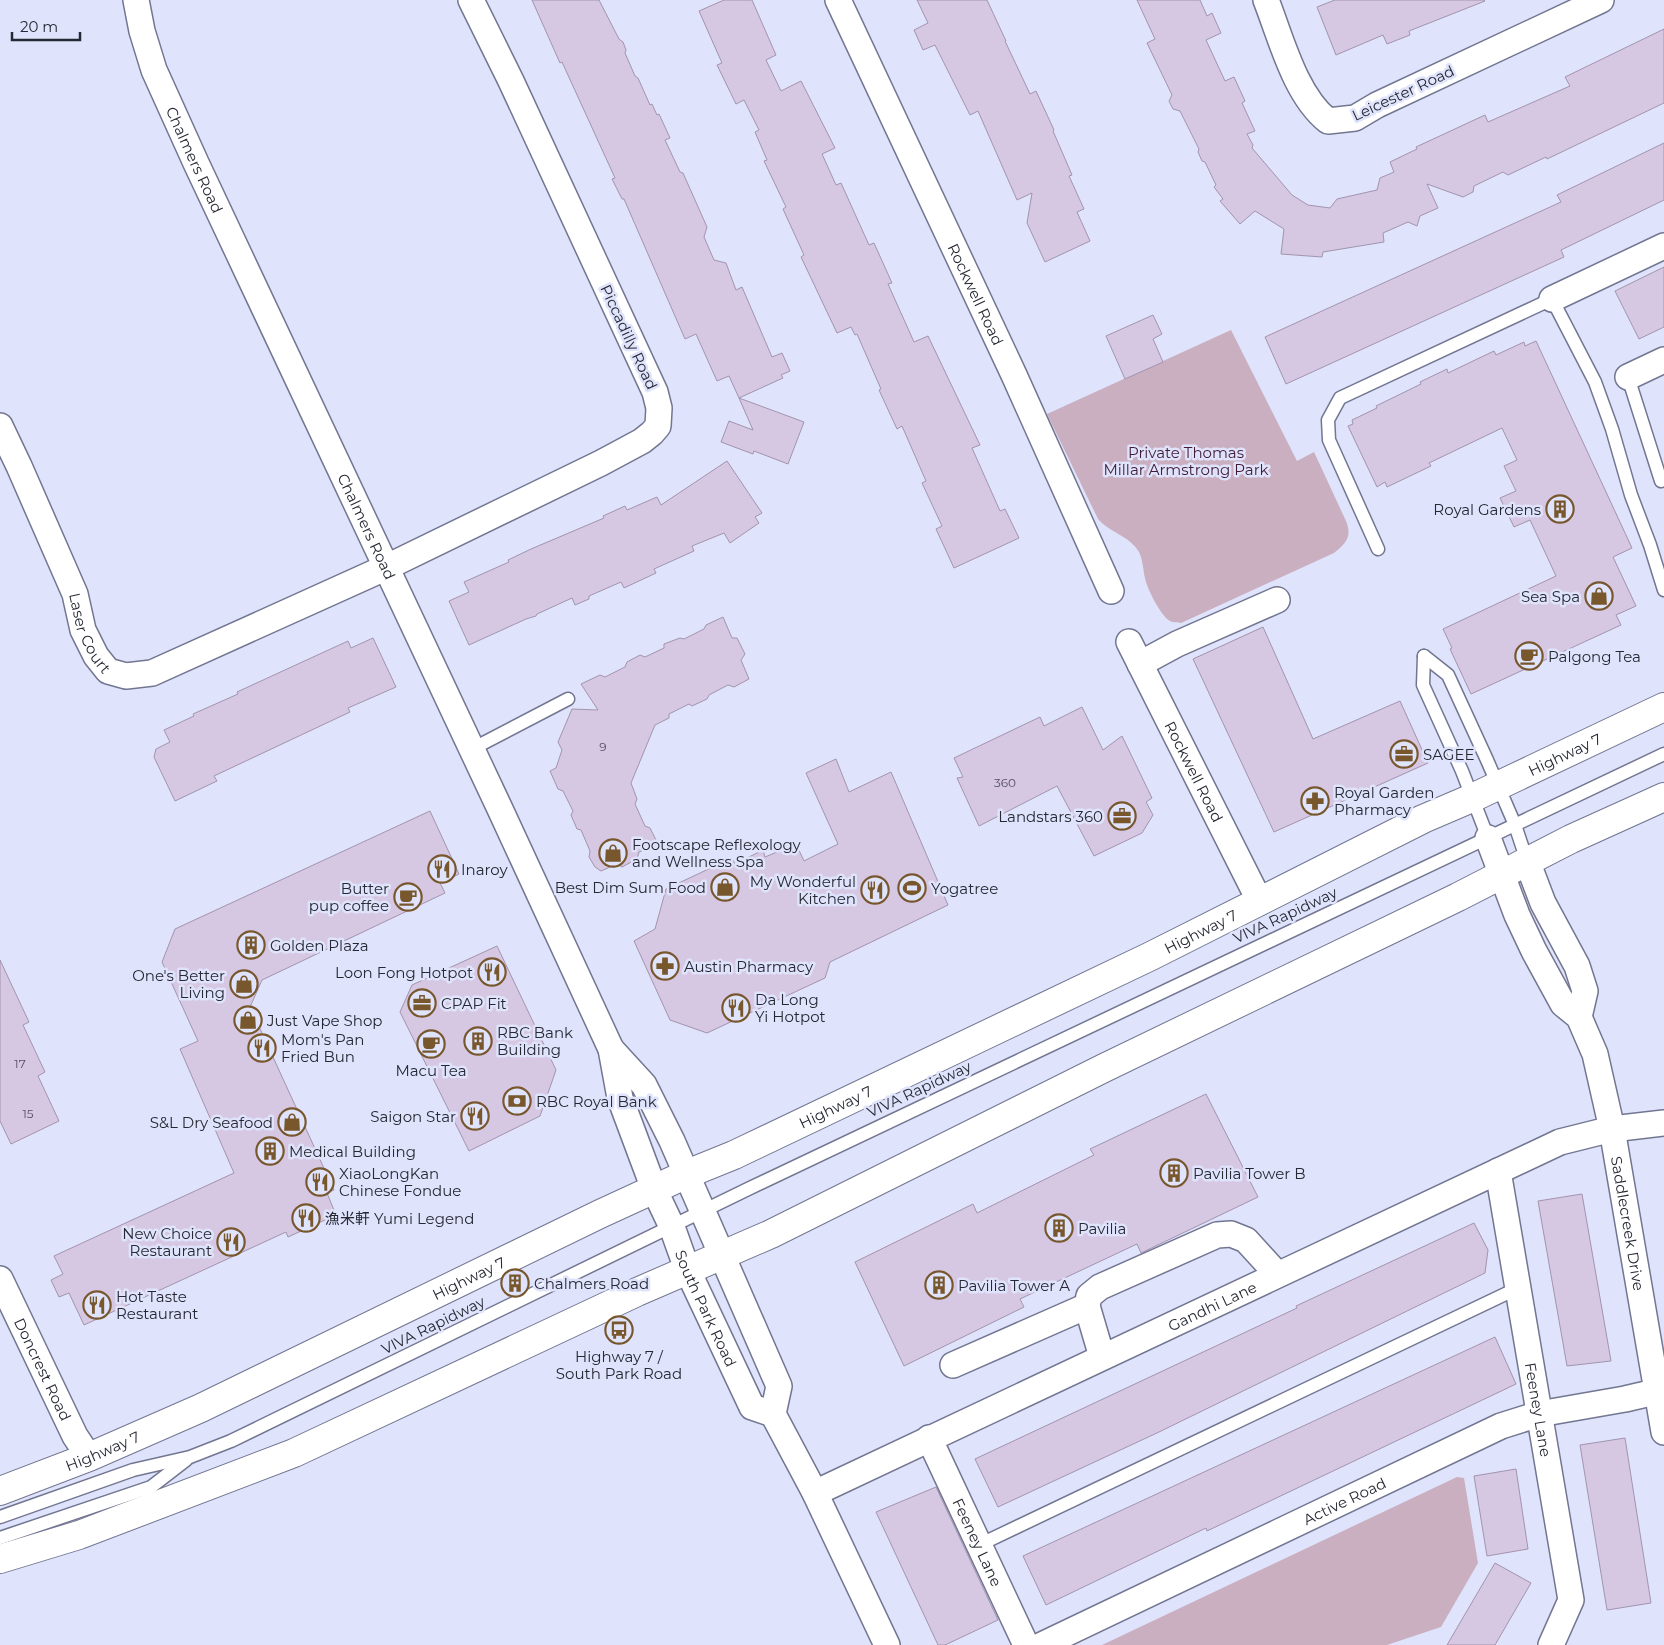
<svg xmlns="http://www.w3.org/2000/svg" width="1664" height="1645" viewBox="0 0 1664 1645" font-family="Montserrat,'Noto Sans SC',sans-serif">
  <rect width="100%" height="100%" fill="#dfe3fb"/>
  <!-- green -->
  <g fill="#caafc0">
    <path d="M 1231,330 L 1297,461 L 1314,452 L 1346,521 C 1352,536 1347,543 1334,553 L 1181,623 C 1178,622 1173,623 1170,621 C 1161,616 1147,589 1145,578 C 1143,570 1143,560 1139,552 C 1130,536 1109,532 1098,519 L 1047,414 Z"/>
    <path d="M 1457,1477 L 1464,1478 L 1478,1563 L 1441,1627 L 1387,1645 L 1102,1645 Z"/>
  </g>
  <!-- building -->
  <g fill="#d6c7e3" stroke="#a294ae">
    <path d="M 532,0 L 599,0 L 619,39 L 623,42 L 626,50 L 625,53 L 635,76 L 638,78 L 650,105 L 652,104 L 657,115 L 659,114 L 670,138 L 665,140 L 680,172 L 683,173 L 707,227 L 704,237 L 714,260 L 726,263 L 736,290 L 742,287 L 772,357 L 782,353 L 790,371 L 781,375 L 783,378 L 739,398 L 729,376 L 717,381 L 696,334 L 685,339 L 624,199 L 622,199 L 612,179 L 615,178 L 562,62 L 560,63 Z"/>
    <path d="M 724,0 L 752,0 L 776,55 L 766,60 L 781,91 L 801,81 L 835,148 L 822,154 L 836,185 L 841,183 L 869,245 L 874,243 L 892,283 L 888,284 L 914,342 L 928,336 L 980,445 L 972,448 L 1000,511 L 1005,509 L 1019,538 L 954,568 L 936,529 L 942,526 L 922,483 L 926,481 L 902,426 L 897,429 L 879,390 L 881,389 L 857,334 L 855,335 L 851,327 L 837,333 L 801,257 L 804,255 L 783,209 L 786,207 L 764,161 L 767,160 L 755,132 L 759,130 L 744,100 L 736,104 L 717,65 L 722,63 L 699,11 Z"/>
    <path d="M 917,0 L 987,0 L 1006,41 L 1005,41 L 1030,94 L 1036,91 L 1054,130 L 1053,131 L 1072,175 L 1069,176 L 1084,209 L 1077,212 L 1090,241 L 1045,262 L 1027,223 L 1032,193 L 1017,200 L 978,111 L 970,115 L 935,45 L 923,50 L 914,30 L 928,23 Z"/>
    <path d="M 1137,0 L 1200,0 L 1207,16 L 1212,13 L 1221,33 L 1206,40 L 1225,81 L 1234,77 L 1245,101 L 1242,103 L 1255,131 L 1247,134 L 1253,145 L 1252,148 L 1292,195 L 1308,205 L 1330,208 L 1337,199 L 1377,190 L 1380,178 L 1394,172 L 1390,162 L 1417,149 L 1416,147 L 1485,115 L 1488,122 L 1570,86 L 1565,77 L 1664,29 L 1664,103 L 1547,159 L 1546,157 L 1508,175 L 1503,172 L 1474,186 L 1473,192 L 1463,197 L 1427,184 L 1438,208 L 1420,216 L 1417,226 L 1408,222 L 1383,233 L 1384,242 L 1323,252 L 1322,257 L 1281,254 L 1284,229 L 1255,211 L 1240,224 L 1220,201 L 1223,199 L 1214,187 L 1216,185 L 1205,162 L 1202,161 L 1198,152 L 1199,149 L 1180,111 L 1173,109 L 1169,101 L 1172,95 L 1147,43 L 1155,39 Z"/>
    <path d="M 1335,0 L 1484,0 L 1485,1 L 1409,31 L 1410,35 L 1387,44 L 1383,35 L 1336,55 L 1317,7 Z"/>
    <path d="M 1664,143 L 1664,200 L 1561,250 L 1564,257 L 1286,384 L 1265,337 L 1561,202 L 1557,195 Z"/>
    <path d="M 1664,267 L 1664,327 L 1639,339 L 1615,291 Z"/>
    <path d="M 1153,315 L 1162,334 L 1153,339 L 1163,362 L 1125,379 L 1106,336 Z"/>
    <path d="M 1536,341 L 1632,548 L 1613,557 L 1636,606 L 1616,615 L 1621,625 L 1471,694 L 1450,649 L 1452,648 L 1443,629 L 1556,576 L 1530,520 L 1514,527 L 1500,498 L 1516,491 L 1504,466 L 1517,460 L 1502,428 L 1429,463 L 1431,466 L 1387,487 L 1385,482 L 1377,487 L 1348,426 L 1353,424 L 1352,420 L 1377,408 L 1376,406 L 1421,384 L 1420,382 L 1447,369 L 1448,373 L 1494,351 L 1496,355 L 1524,342 L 1525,346 Z"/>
    <path d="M 739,398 L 804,422 L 788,464 L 754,451 L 753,454 L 721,442 L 729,421 L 753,430 Z"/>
    <path d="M 727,461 L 762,513 L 755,517 L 759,523 L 730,543 L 724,533 L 692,546 L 694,551 L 654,569 L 656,573 L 624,588 L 621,582 L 589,596 L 589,599 L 575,605 L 572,598 L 537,614 L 536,616 L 526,619 L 469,645 L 449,601 L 469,592 L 464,582 L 509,562 L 508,560 L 531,549 L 604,518 L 603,516 L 625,506 L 627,510 L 657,497 L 661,505 Z"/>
    <path d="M 723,617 L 732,638 L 737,638 L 745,654 L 741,660 L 749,679 L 734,687 L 728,685 L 709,695 L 707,699 L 692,706 L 689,704 L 669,714 L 669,718 L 655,725 L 631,783 L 637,799 L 635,804 L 645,826 L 650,828 L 658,844 L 639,852 L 637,859 L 622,867 L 617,864 L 601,871 L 595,867 L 589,857 L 590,851 L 581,830 L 577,829 L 571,815 L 573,811 L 563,791 L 558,789 L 550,771 L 556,768 L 562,750 L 558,742 L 572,709 L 598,710 L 581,684 L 600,675 L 605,677 L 625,667 L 627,662 L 640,655 L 645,657 L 664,648 L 664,644 L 680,638 L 684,639 L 704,629 L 706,625 Z"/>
    <path d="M 1263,627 L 1313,739 L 1400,701 L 1428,763 L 1274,832 L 1193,659 Z"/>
    <path d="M 373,638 L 396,687 L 348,708 L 350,712 L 214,776 L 217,781 L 175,801 L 154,757 L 156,749 L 170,742 L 164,730 L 194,716 L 193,714 L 238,694 L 237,692 L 348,641 L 351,648 Z"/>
    <path d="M 1082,707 L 1103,750 L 1122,736 L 1152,798 L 1146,802 L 1153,815 L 1142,833 L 1094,856 L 1057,786 L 979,826 L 957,778 L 963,777 L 954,758 L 1040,717 L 1044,726 Z"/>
    <path d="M 836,759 L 849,792 L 891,772 L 948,905 L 830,962 L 825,978 L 707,1033 L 670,1020 L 634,941 L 655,929 L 666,889 L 732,858 L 735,864 L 763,850 L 765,857 L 796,844 L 804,861 L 838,844 L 806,773 Z"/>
    <path d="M 430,811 L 459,874 L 440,883 L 445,893 L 262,980 L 250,1007 L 334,1190 L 327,1193 L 336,1215 L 288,1237 L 286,1232 L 84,1325 L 69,1293 L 59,1297 L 51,1280 L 63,1274 L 54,1256 L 234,1173 L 180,1049 L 198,1041 L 162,962 L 175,929 Z"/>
    <path d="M 497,946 L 556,1070 L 540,1116 L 469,1151 L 400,1012 L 412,985 Z"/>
    <path d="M 0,960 L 29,1022 L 23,1025 L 45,1072 L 38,1076 L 59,1121 L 11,1144 L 0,1121 Z"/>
    <path d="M 1206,1094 L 1258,1197 L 1141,1253 L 1137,1244 L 1020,1299 L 1024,1307 L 904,1366 L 855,1262 L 973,1204 L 977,1213 L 1094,1155 L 1090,1149 Z"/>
    <path d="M 1582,1194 L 1611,1361 L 1567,1366 L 1538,1201 Z"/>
    <path d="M 1474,1223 L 1488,1250 L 1485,1273 L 1159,1432 L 998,1507 L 975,1459 L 1297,1308 L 1296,1306 Z"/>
    <path d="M 1495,1337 L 1516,1384 L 1207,1531 L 1206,1528 L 1046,1605 L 1023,1556 Z"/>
    <path d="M 1625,1438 L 1651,1603 L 1607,1610 L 1580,1445 Z"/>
    <path d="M 1516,1469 L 1528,1549 L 1487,1556 L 1474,1476 Z"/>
    <path d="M 936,1487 L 998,1620 L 945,1645 L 938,1645 L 876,1512 Z"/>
    <path d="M 1495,1563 L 1531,1583 L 1495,1645 L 1447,1645 Z"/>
  </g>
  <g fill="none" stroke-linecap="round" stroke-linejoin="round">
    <!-- lane casing -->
    <g stroke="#727691" stroke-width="15">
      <g id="lane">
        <path d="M 1628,377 L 1661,481 L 1664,480"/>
        <path d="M 1378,549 L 1329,440 L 1328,420 L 1340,398 L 1552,299 L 1595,382 L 1612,429 L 1631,495 L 1650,545 L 1664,590"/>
        <path d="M 1424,656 L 1448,675 L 1487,760 L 1515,825 L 1527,861"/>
        <path d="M 1424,656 L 1423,685 L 1462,771 L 1488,838"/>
        <path d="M 472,749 L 568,699"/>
        <path d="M 0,1517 L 133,1470 L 190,1457 L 231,1441 L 748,1189 L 1664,754"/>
        <path d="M 0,1538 L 151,1487 L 186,1460"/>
        <path d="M 979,1545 L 1518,1288"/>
      </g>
    </g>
    <!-- street casing -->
    <g stroke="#727691" stroke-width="28">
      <g id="street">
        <path id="s1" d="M 136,0 L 142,31 L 154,70 L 196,163 L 500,809 L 611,1049 L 620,1098 L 654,1189 L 672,1227 L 687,1269 L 752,1407 L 773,1414"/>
        <path id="s2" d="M 838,0 L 1014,375 L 1111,591"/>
        <path d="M 1266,0 C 1281,38 1295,95 1328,121 L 1355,118 L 1377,105 L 1601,0"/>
        <path d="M 1552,299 L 1664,246"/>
        <path d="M 1628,377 L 1664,360"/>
        <path id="s3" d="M 0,426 L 19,466 L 75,594 L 83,630 L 96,656 L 108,671 L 126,676 L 152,673 L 387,567 L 601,463 L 642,441 L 652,433 L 658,426 L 659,408 L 655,392 L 511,81 L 471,0"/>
        <path id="s4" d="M 1129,642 L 1260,902"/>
        <path d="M 1140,664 L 1177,644 L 1277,600"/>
        <path id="s5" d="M 1488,838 L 1517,915 L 1534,951 L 1563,1004 L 1579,1017 L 1595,1054 L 1612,1129 L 1664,1432"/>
        <path d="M 1527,861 L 1543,903 L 1577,966 L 1585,991 L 1579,1017"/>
        <path d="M 611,1049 L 644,1085 L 672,1141 L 779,1386 L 773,1414 L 815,1493 L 887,1645"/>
        <path id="s6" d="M 1498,1171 L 1571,1600 L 1551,1645"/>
        <path id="s7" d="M 0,1279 L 75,1436 L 89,1457"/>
        <path d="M 1102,1357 L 1087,1306 L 1089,1296 L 1100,1287 L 1217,1235 L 1231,1234 L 1246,1240 L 1277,1274"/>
        <path d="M 953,1365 L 1087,1306"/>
        <path id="s8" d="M 929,1438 L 1026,1645"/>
        <path id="s9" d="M 815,1493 L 1560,1142 L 1612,1129 L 1664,1123"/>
        <path id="s10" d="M 1042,1645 L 1501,1426 L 1539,1414 L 1625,1399 L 1664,1390"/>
      </g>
    </g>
    <!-- primary casing -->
    <g stroke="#727691" stroke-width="30">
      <g id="primary">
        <path id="s11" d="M 0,1491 L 89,1457 L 201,1408 L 600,1214 L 687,1174 L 734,1155 L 1151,956 L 1423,819 L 1472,798 L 1664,707"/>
        <path d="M 0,1559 L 79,1535 L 294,1453 L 637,1292 L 771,1234 L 1104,1068 L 1458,897 L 1571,839 L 1664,797"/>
      </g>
    </g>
    <!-- lane -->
    <use href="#lane" stroke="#fff" stroke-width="12"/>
    <!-- street -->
    <use href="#street" stroke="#fff" stroke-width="25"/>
    <!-- primary -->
    <use href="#primary" stroke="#fff" stroke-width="28"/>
  </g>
  <!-- icons -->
  <defs>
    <g id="building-ring" transform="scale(1.4375)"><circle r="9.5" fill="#dfe3fb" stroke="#78572d" stroke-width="1.5"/><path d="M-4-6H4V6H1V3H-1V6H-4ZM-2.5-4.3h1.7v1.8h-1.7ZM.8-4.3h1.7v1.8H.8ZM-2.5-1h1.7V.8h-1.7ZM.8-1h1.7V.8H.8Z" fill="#78572d"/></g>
    <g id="shop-ring" transform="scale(1.4375)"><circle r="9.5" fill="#dfe3fb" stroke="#78572d" stroke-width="1.5"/><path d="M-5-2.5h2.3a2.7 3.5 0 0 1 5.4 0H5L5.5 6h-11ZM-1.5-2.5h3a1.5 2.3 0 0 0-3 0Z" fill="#78572d"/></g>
    <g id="cafe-ring" transform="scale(1.4375)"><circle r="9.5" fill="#dfe3fb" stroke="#78572d" stroke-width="1.5"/><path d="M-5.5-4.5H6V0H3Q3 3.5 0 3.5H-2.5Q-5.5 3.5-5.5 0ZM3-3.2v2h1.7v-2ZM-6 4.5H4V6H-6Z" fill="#78572d"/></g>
    <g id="office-ring" transform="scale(1.4375)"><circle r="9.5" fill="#dfe3fb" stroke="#78572d" stroke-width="1.5"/><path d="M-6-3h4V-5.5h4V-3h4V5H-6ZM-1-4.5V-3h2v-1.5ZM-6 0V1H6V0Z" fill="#78572d"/></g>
    <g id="pharmacy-ring" transform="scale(1.4375)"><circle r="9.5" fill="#dfe3fb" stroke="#78572d" stroke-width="1.5"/><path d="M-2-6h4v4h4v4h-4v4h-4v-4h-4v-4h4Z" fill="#78572d"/></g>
    <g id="restaurant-ring" transform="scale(1.4375)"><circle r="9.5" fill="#dfe3fb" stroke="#78572d" stroke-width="1.5"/><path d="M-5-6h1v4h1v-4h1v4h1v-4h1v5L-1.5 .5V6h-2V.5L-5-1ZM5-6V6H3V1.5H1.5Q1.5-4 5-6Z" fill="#78572d"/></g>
    <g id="stadium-ring" transform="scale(1.4375)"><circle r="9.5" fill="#dfe3fb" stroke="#78572d" stroke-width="1.5"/><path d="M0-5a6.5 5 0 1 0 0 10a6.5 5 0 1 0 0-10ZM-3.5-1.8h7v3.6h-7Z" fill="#78572d"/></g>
    <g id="bank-ring" transform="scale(1.4375)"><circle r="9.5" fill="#dfe3fb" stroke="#78572d" stroke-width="1.5"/><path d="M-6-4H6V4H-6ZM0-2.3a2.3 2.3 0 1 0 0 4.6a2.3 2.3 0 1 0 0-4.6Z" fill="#78572d"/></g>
    <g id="bus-ring" transform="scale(1.4375)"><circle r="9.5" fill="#dfe3fb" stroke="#78572d" stroke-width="1.5"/><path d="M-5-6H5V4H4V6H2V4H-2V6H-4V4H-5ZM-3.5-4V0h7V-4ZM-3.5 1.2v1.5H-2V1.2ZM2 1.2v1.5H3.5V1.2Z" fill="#78572d"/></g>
  </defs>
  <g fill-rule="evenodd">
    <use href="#building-ring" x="1560" y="509"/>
    <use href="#shop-ring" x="1599" y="596"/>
    <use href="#cafe-ring" x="1529" y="656"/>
    <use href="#office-ring" x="1404" y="754"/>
    <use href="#pharmacy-ring" x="1315" y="801"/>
    <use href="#office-ring" x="1122" y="816"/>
    <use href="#shop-ring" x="613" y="853"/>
    <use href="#restaurant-ring" x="442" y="869"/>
    <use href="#shop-ring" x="725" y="887"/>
    <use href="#stadium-ring" x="912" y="888"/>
    <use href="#restaurant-ring" x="875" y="890"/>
    <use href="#cafe-ring" x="408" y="897"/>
    <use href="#building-ring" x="251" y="945"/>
    <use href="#pharmacy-ring" x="665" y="966"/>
    <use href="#restaurant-ring" x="492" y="972"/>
    <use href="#shop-ring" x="244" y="984"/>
    <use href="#office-ring" x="422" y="1003"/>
    <use href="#restaurant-ring" x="736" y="1008"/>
    <use href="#shop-ring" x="248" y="1020"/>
    <use href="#building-ring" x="478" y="1041"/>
    <use href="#cafe-ring" x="431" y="1044"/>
    <use href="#restaurant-ring" x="262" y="1048"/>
    <use href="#bank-ring" x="517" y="1101"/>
    <use href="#restaurant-ring" x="475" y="1116"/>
    <use href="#shop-ring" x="292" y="1122"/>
    <use href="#building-ring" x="270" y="1151"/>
    <use href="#building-ring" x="1174" y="1173"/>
    <use href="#restaurant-ring" x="320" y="1182"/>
    <use href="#restaurant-ring" x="306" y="1218"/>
    <use href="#building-ring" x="1059" y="1228"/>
    <use href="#restaurant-ring" x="231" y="1242"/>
    <use href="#building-ring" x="515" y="1283"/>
    <use href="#building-ring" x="939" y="1285"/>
    <use href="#restaurant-ring" x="97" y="1305"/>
    <use href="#bus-ring" x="619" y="1330"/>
  </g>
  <g text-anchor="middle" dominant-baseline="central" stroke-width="5" stroke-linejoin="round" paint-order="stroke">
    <!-- number labels -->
    <g font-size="12" fill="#52505f">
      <text x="603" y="746">9</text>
      <text x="1005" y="782">360</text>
      <text x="20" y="1063">17</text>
      <text x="28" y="1113">15</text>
    </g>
    <!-- street labels -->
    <g font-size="15" fill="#262833" stroke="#dfe3fb">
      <text transform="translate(1403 93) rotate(-25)">Leicester Road</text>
      <text stroke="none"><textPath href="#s1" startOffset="171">Chalmers Road</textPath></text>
      <text stroke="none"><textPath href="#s2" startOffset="325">Rockwell Road</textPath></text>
      <text transform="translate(629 337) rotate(65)">Piccadilly Road</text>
      <text stroke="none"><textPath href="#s1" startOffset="576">Chalmers Road</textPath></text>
      <text stroke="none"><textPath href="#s3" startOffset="226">Laser Court</textPath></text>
      <text stroke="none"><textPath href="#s11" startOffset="1730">Highway 7</textPath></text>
      <text stroke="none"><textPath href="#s4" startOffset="145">Rockwell Road</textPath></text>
      <text transform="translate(1285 915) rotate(-25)">VIVA Rapidway</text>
      <text stroke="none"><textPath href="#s11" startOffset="1325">Highway 7</textPath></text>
      <text transform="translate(919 1089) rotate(-25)">VIVA Rapidway</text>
      <text stroke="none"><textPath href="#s11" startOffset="920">Highway 7</textPath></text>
      <text stroke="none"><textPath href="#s5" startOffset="416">Saddlecreek Drive</textPath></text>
      <text stroke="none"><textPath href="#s11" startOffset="515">Highway 7</textPath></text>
      <text stroke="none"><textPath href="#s9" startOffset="439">Gandhi Lane</textPath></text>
      <text stroke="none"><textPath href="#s1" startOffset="1430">South Park Road</textPath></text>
      <text transform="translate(433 1325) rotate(-26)">VIVA Rapidway</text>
      <text stroke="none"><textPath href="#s7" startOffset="100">Doncrest Road</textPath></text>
      <text stroke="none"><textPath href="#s6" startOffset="242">Feeney Lane</textPath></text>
      <text stroke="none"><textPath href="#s11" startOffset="110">Highway 7</textPath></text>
      <text stroke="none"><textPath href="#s10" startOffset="335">Active Road</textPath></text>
      <text stroke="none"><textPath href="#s8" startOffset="115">Feeney Lane</textPath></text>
    </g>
    <!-- park labels -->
    <g font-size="15" fill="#421b37" stroke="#dfe3fb">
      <text x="1186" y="452">Private Thomas<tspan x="1186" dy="17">Millar Armstrong Park</tspan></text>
    </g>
    <!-- poi labels -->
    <g font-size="15" fill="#262833" stroke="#dfe3fb" text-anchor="start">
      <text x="1541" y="509" text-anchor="end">Royal Gardens</text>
      <text x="1580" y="596" text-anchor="end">Sea Spa</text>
      <text x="1548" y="656">Palgong Tea</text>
      <text x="1423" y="754">SAGEE</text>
      <text x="1334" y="792">Royal Garden<tspan x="1334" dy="17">Pharmacy</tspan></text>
      <text x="1103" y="816" text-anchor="end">Landstars 360</text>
      <text x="632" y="844">Footscape Reflexology<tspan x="632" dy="17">and Wellness Spa</tspan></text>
      <text x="461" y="869">Inaroy</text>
      <text x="856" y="881" text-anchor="end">My Wonderful<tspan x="856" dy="17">Kitchen</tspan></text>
      <text x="706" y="887" text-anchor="end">Best Dim Sum Food</text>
      <text x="389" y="888" text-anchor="end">Butter<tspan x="389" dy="17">pup coffee</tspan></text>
      <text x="931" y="888">Yogatree</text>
      <text x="270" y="945">Golden Plaza</text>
      <text x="684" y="966">Austin Pharmacy</text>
      <text x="473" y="972" text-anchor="end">Loon Fong Hotpot</text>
      <text x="225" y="975" text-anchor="end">One's Better<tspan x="225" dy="17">Living</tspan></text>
      <text x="755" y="999">Da Long<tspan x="755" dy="17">Yi Hotpot</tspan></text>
      <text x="441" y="1003">CPAP Fit</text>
      <text x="267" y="1020">Just Vape Shop</text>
      <text x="497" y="1032">RBC Bank<tspan x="497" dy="17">Building</tspan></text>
      <text x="281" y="1039">Mom's Pan<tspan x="281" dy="17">Fried Bun</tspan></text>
      <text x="431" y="1070" text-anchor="middle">Macu Tea</text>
      <text x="536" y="1101">RBC Royal Bank</text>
      <text x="456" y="1116" text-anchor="end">Saigon Star</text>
      <text x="273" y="1122" text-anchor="end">S&amp;L Dry Seafood</text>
      <text x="289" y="1151">Medical Building</text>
      <text x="339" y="1173">XiaoLongKan<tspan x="339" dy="17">Chinese Fondue</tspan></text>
      <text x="1193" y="1173">Pavilia Tower B</text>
      <text x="325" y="1218">漁米軒 Yumi Legend</text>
      <text x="1078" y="1228">Pavilia</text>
      <text x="212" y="1233" text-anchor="end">New Choice<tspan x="212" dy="17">Restaurant</tspan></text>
      <text x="534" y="1283">Chalmers Road</text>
      <text x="958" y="1285">Pavilia Tower A</text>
      <text x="116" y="1296">Hot Taste<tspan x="116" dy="17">Restaurant</tspan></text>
      <text x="619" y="1356" text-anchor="middle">Highway 7 /<tspan x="619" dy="17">South Park Road</tspan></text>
    </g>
  </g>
  <!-- scale -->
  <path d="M12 32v8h68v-8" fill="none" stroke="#262833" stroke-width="2.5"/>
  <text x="20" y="32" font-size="15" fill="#262833" stroke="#dfe3fb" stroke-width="4" paint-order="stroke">20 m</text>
</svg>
